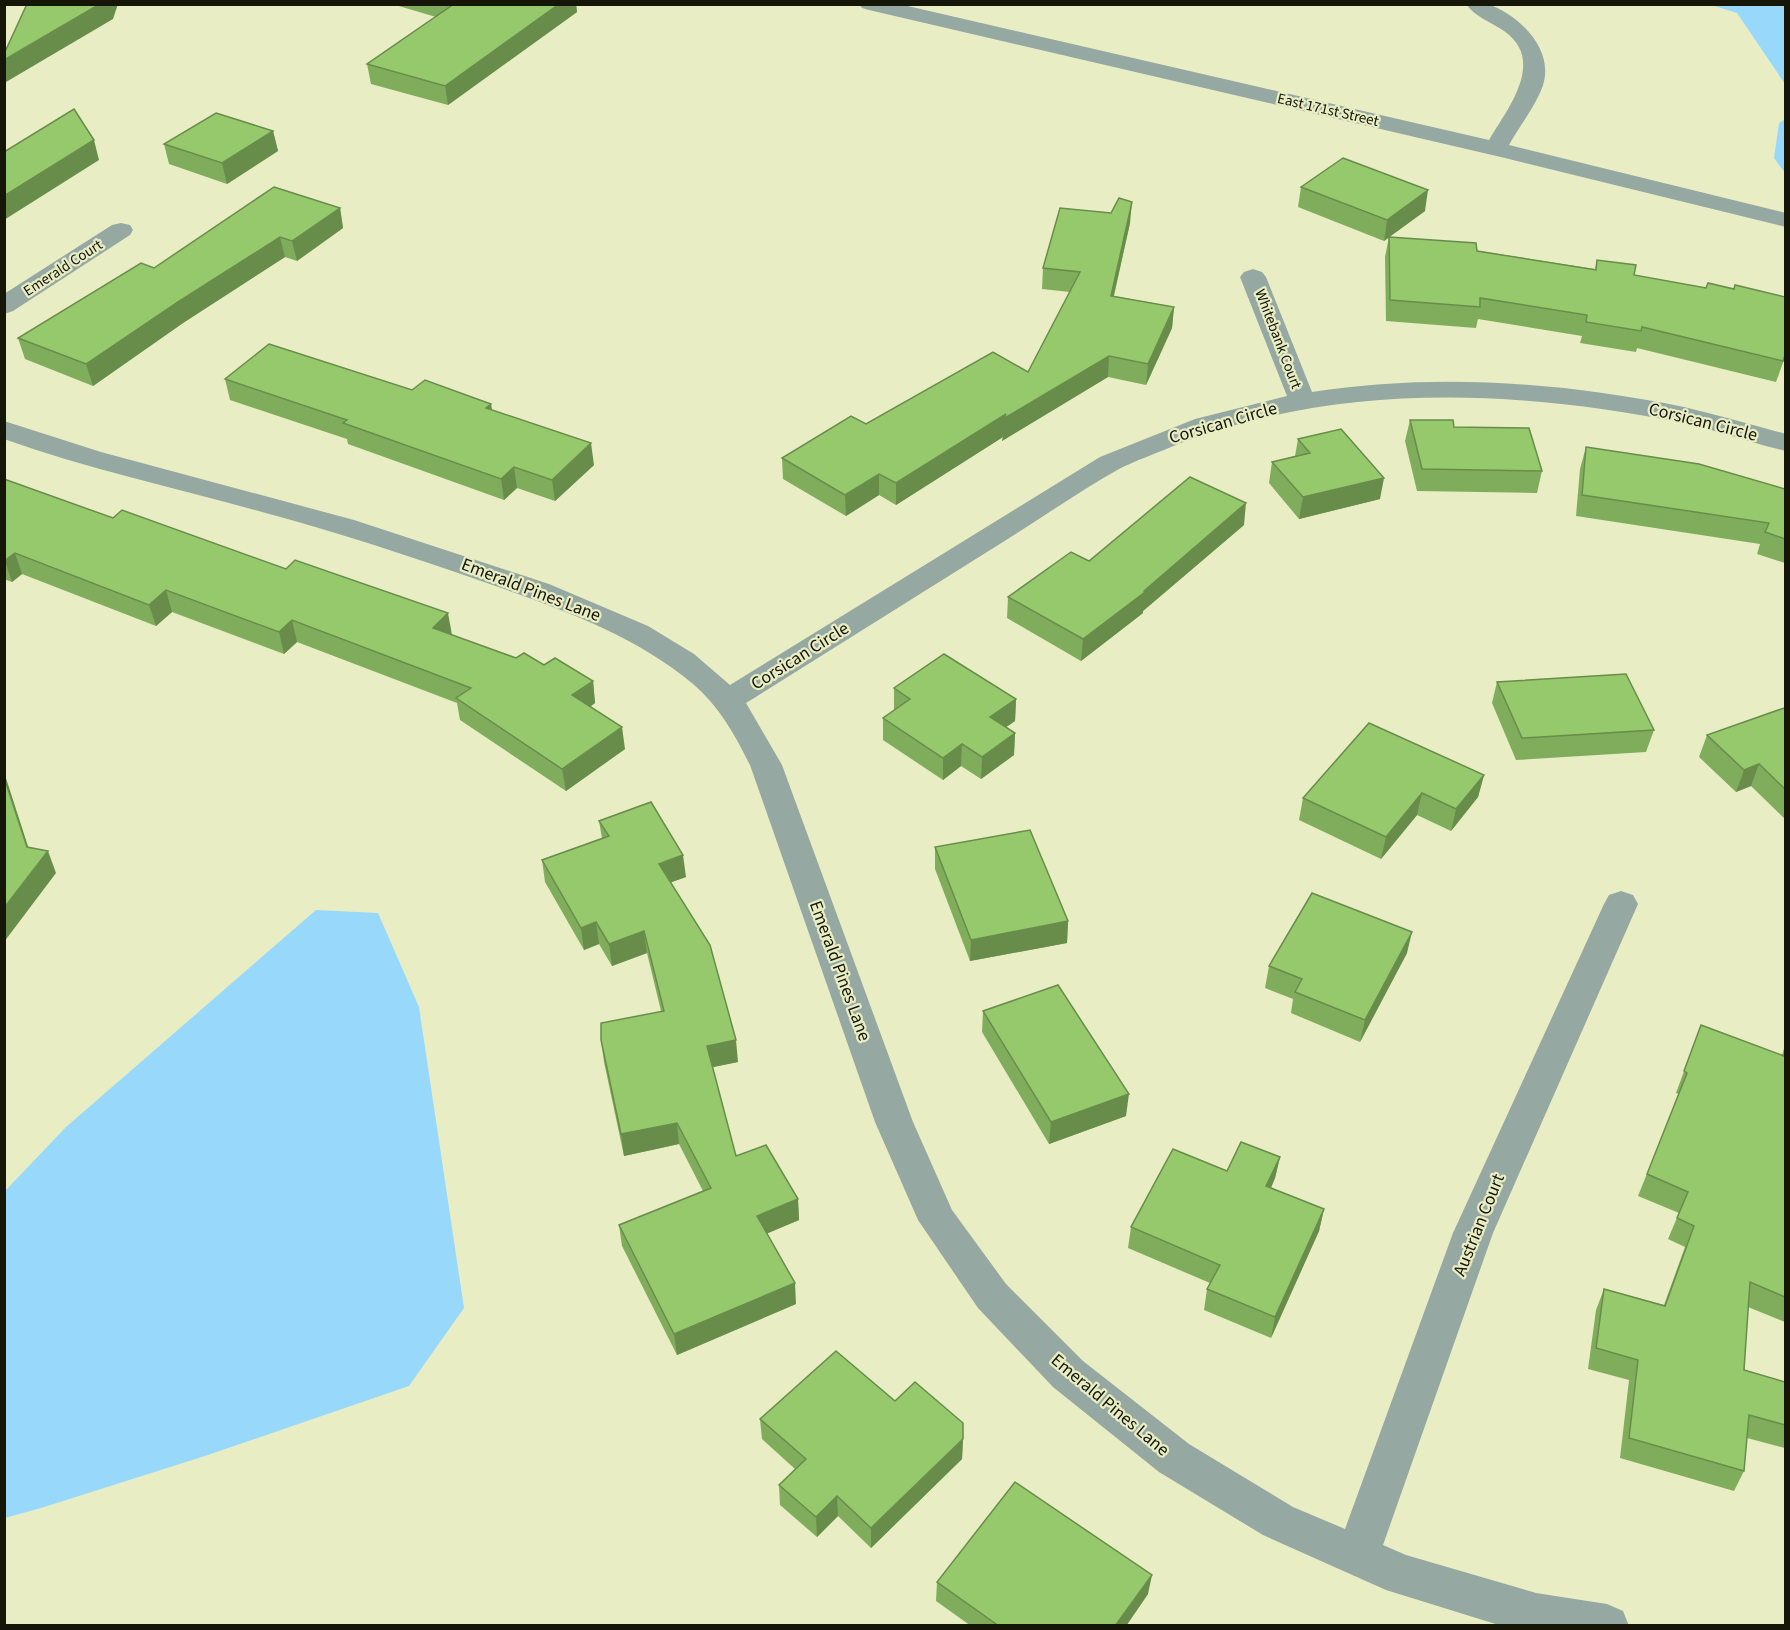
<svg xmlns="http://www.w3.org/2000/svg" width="1790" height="1630" viewBox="0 0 1790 1630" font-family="'Source Sans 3',sans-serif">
  <rect width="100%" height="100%" fill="#e9edc4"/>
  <!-- water -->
  <g fill="#98d9fb">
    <path d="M 1711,5 L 1785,5 L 1785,84 L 1737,13 Z"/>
    <path d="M 1785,119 L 1785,173 L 1774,158 L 1779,123 Z"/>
    <path d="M 316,910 L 378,913 L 419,1007 L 464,1308 L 409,1386 L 205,1456 L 41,1508 L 5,1518 L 5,1191 L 66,1127 Z"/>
  </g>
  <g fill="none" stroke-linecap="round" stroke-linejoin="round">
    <!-- minor -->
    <g fill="#95a8a1" fill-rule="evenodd">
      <path d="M 859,4 L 899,4 L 1489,140 C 1507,109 1547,61 1504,31 C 1492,23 1474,16 1466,4 C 1474,4 1486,2 1493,6 C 1522,18 1554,51 1543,85 C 1537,104 1519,127 1509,145 L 1786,213 L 1786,227 L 1505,158 L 869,10 L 862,8 Z"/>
      <path d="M 121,223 L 130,225 L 133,230 L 130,235 L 13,311 L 4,314 L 4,294 L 112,225 Z"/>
      <path d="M 1253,269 L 1262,272 L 1266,277 L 1312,392 C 1436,373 1561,382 1684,407 C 1718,415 1752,425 1786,434 L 1786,451 C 1751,443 1717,430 1682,423 C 1513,389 1333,382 1171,447 C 1154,454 1135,461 1119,469 C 1076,493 1036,522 995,547 C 912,599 829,651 746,703 L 782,765 L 913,1122 L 952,1210 L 1006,1284 L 1083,1361 L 1189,1444 L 1293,1507 L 1345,1529 L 1453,1233 L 1604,904 L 1609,895 L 1621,891 L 1633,895 L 1638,904 L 1493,1233 L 1383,1545 L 1406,1555 L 1536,1593 L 1607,1604 L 1623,1611 L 1629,1626 L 1502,1626 L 1386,1590 L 1263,1535 L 1159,1472 L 1053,1387 L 978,1308 L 918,1220 L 875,1122 L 750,765 C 735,735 719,706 693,684 C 634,634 558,608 487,583 C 412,557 338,532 262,512 C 176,488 88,469 4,439 L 4,421 L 101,452 L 354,520 L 549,584 L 648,626 L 694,654 L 730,685 L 1100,457 L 1195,419 L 1287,396 L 1240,277 L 1244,272 Z"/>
    </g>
  </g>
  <!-- wall -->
  <g fill="#80ad5c">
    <path d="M 392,4 L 576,4 L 577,12 L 448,105 L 371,84 L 367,64 L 436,17 Z"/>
    <path d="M 273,131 L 278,151 L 227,184 L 169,164 L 164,144 Z"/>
    <path d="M 1301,187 L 1425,211 L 1389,237 L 1595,269 L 1597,260 L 1634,275 L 1785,357 L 1776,382 L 1637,348 L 1636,352 L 1580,343 L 1582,336 L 1478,319 L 1476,328 L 1386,321 L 1385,257 L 1389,237 L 1384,241 L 1298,207 Z"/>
    <path d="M 340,208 L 343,228 L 297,261 L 285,257 L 183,323 L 93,386 L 25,359 L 18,338 L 154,268 Z"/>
    <path d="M 1130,223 L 1114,296 L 1174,307 L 1172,328 L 1146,385 L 1108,377 L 1002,441 L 1003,437 L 896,505 L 879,495 L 846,516 L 783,479 L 782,458 L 866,424 L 1028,372 L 1070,292 L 1042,289 L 1043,268 Z"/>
    <path d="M 225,379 L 492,410 L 594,465 L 555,501 L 517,488 L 504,500 L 348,444 L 347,439 L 230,400 Z"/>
    <path d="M 1410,420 L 1454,427 L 1542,471 L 1537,493 L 1417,491 L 1405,441 Z"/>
    <path d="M 1298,439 L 1380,499 L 1299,519 L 1269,483 L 1272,462 L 1295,456 Z"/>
    <path d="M 1586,447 L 1785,489 L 1785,563 L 1757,554 L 1760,544 L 1576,516 L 1580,469 Z"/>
    <path d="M 4,479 L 113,518 L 516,658 L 544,665 L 593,681 L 595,703 L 590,707 L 625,749 L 566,791 L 460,720 L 457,703 L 297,642 L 284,654 L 172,612 L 156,626 L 22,574 L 12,582 L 4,579 Z"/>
    <path d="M 1244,525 L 1143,611 L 1143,613 L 1081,661 L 1007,618 L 1008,597 L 1089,561 Z"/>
    <path d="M 1497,682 L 1654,730 L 1646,752 L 1516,760 L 1492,703 Z"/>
    <path d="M 894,688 L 1016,699 L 1015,721 L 1006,727 L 1015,733 L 1014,755 L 981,779 L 961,766 L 943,780 L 883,740 L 883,718 L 894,710 Z"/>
    <path d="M 1785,709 L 1785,819 L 1751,786 L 1736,792 L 1699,757 L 1707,735 Z"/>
    <path d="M 1484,775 L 1478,797 L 1451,831 L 1417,815 L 1381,859 L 1299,820 L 1303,798 Z"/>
    <path d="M 599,821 L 686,877 L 671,882 L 738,1062 L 712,1067 L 736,1156 L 798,1199 L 799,1220 L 767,1233 L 796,1304 L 677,1355 L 622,1246 L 619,1225 L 703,1191 L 679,1144 L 624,1156 L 604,1062 L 601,1040 L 661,1011 L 647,953 L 612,966 L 599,944 L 584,950 L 545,882 L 542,860 L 602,838 Z"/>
    <path d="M 935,847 L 1068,921 L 1067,943 L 970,961 L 935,869 Z"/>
    <path d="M 1407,953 L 1360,1042 L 1291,1013 L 1293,999 L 1265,988 L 1269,966 Z"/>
    <path d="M 983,1011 L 1126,1116 L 1049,1144 L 982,1032 Z"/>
    <path d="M 1701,1025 L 1782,1055 L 1785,1045 L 1785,1322 L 1748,1307 L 1744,1370 L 1785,1382 L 1785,1448 L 1747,1438 L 1744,1471 L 1734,1491 L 1620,1458 L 1629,1380 L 1588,1369 L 1596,1310 L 1604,1289 L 1664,1305 L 1685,1247 L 1668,1239 L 1679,1213 L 1638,1196 L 1679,1094 L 1676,1093 Z"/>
    <path d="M 1280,1157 L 1275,1178 L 1271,1188 L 1324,1209 L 1319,1231 L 1271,1338 L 1204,1310 L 1207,1289 L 1210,1283 L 1128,1248 L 1131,1227 L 1227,1171 Z"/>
    <path d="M 895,1401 L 963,1439 L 962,1459 L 871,1548 L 838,1516 L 817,1537 L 780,1505 L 779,1485 L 795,1469 L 762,1439 L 760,1419 Z"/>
    <path d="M 937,1582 L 1148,1594 L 1126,1626 L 971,1626 L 936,1601 Z"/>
  </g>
  <!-- shaded-wall -->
  <g fill="#688d4b">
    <path d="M 100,4 L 118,4 L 113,19 L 6,82 L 4,76 L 4,60 Z"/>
    <path d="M 559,4 L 576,4 L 577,12 L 448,105 L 445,86 Z"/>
    <path d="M 273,131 L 278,151 L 227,184 L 222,163 Z"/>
    <path d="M 94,140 L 99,160 L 4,220 L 4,196 Z"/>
    <path d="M 1428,190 L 1425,211 L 1384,241 L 1387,220 Z"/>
    <path d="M 1132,202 L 1130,223 L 1109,316 L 1111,296 Z"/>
    <path d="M 340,208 L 343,228 L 297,261 L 292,241 Z"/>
    <path d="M 280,237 L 285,257 L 183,323 L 93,386 L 86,364 L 178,302 Z"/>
    <path d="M 1174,307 L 1172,328 L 1146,385 L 1148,364 Z"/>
    <path d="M 1109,356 L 1108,377 L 1002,441 L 1003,437 L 896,505 L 896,483 L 1006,414 Z"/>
    <path d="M 491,404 L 495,425 L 486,408 Z"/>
    <path d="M 591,443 L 594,465 L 555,501 L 552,480 Z"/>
    <path d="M 514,467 L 517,488 L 504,500 L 501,479 Z"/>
    <path d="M 879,474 L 879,495 L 846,516 L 845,495 Z"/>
    <path d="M 1384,478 L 1380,499 L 1299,519 L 1303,497 Z"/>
    <path d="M 1246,503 L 1244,525 L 1143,611 L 1143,613 L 1081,661 L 1083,639 L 1144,591 Z"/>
    <path d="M 15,553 L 22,574 L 12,582 L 5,561 Z"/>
    <path d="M 166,590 L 172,612 L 156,626 L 149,605 Z"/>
    <path d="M 448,613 L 452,635 L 433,628 Z"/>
    <path d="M 292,620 L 297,642 L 284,654 L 279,632 Z"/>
    <path d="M 593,681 L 595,703 L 575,717 L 572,695 Z"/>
    <path d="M 1016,699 L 1015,721 L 989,739 L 990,717 Z"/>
    <path d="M 622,727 L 625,749 L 566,791 L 562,769 Z"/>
    <path d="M 1015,733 L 1014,755 L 981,779 L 982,757 Z"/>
    <path d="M 962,744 L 961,766 L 943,780 L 943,758 Z"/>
    <path d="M 1759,764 L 1751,786 L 1736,792 L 1744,770 Z"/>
    <path d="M 4,772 L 35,868 L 48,851 L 56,873 L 4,942 L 4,908 L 27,847 L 4,777 Z"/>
    <path d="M 1484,775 L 1478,797 L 1451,831 L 1456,809 Z"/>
    <path d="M 1422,793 L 1417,815 L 1381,859 L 1386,837 Z"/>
    <path d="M 683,855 L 686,877 L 661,886 L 659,864 Z"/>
    <path d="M 1068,921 L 1067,943 L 970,961 L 971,940 Z"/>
    <path d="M 596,922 L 599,944 L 584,950 L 581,928 Z"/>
    <path d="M 644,931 L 647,953 L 612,966 L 609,944 Z"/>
    <path d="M 1412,932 L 1407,953 L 1360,1042 L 1365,1020 Z"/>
    <path d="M 736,1040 L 738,1062 L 709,1068 L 707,1046 Z"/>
    <path d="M 1129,1094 L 1126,1116 L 1049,1144 L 1051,1122 Z"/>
    <path d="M 677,1123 L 679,1144 L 624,1156 L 621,1134 Z"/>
    <path d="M 1280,1157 L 1275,1178 L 1262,1208 L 1266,1186 Z"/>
    <path d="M 798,1199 L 799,1220 L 759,1237 L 757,1216 Z"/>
    <path d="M 1324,1209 L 1319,1231 L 1271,1338 L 1275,1317 Z"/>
    <path d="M 795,1283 L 796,1304 L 677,1355 L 674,1334 Z"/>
    <path d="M 963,1439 L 962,1459 L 871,1548 L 871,1528 Z"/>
    <path d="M 837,1496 L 838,1516 L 817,1537 L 816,1517 Z"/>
    <path d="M 1152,1575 L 1148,1594 L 1126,1626 L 1115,1626 Z"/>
  </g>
  <!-- building -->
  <g fill="#95c96b" stroke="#688d4b" stroke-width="1.5">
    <path d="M 27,4 L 100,4 L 4,60 L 4,54 Z"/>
    <path d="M 454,4 L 559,4 L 445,86 L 367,64 Z"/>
    <path d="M 74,109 L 94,140 L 4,196 L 4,152 Z"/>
    <path d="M 216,113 L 273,131 L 222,163 L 164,144 Z"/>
    <path d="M 1343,158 L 1428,190 L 1387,220 L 1301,187 Z"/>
    <path d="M 274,187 L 340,208 L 292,241 L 280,237 L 178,302 L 86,364 L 18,338 L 141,263 L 154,268 Z"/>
    <path d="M 1119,198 L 1132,202 L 1111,296 L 1174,307 L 1148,364 L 1109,356 L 1003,419 L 1006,414 L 896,483 L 879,474 L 845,495 L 782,458 L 851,416 L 866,424 L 993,352 L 1028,372 L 1080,272 L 1043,268 L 1060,208 L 1111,213 Z"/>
    <path d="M 1389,237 L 1476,243 L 1477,251 L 1596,270 L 1597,260 L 1636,265 L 1634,275 L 1706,288 L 1708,283 L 1734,289 L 1735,285 L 1785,297 L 1785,355 L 1783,361 L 1642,327 L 1641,331 L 1586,322 L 1587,315 L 1480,298 L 1480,307 L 1390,300 Z"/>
    <path d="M 269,344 L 412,390 L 425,380 L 491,404 L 486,408 L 591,443 L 552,480 L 514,467 L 501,479 L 343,423 L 347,420 L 225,379 Z"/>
    <path d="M 1410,420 L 1453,420 L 1454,427 L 1529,428 L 1542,471 L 1422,469 Z"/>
    <path d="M 1341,429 L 1384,478 L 1303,497 L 1272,462 L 1310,453 L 1298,439 Z"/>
    <path d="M 1586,447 L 1699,464 L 1785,489 L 1785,539 L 1765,532 L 1769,523 L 1582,495 Z"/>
    <path d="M 1190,477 L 1246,503 L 1144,591 L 1145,592 L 1083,639 L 1008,597 L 1071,552 L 1089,561 Z"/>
    <path d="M 4,479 L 113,518 L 122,510 L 286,569 L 295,560 L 448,613 L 433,628 L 516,658 L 524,653 L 544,665 L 555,658 L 593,681 L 572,695 L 622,727 L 562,769 L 456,698 L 471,688 L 292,620 L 279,632 L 166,590 L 149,605 L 15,553 L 4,561 Z"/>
    <path d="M 944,654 L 1016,699 L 990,717 L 1015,733 L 982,757 L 962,744 L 943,758 L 883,718 L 910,699 L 894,688 Z"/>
    <path d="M 1626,674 L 1654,730 L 1522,738 L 1497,682 Z"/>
    <path d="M 1784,708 L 1785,709 L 1785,789 L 1759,764 L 1744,770 L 1707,735 Z"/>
    <path d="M 1369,723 L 1484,775 L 1456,809 L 1422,793 L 1386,837 L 1303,798 Z"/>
    <path d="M 4,777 L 27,847 L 48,851 L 4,908 Z"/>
    <path d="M 651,802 L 683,855 L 659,864 L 710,945 L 736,1040 L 707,1046 L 736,1156 L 766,1145 L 798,1199 L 757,1216 L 795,1283 L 674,1334 L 619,1225 L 711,1188 L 677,1123 L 621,1134 L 601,1040 L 601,1023 L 664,1011 L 644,931 L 609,944 L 596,922 L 581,928 L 542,860 L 609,836 L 599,821 Z"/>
    <path d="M 1030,830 L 1068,921 L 971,940 L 935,847 Z"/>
    <path d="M 1312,893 L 1412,932 L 1365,1020 L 1295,992 L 1302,979 L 1269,966 Z"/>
    <path d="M 1058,985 L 1129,1094 L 1051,1122 L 983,1011 Z"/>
    <path d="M 1701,1025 L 1784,1056 L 1785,1053 L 1785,1297 L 1750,1282 L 1744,1370 L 1785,1382 L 1785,1425 L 1749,1415 L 1744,1471 L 1629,1438 L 1638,1360 L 1596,1348 L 1604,1289 L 1665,1306 L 1694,1226 L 1677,1218 L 1688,1192 L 1647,1174 L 1687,1073 L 1684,1071 Z"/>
    <path d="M 1241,1142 L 1280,1157 L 1266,1186 L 1324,1209 L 1275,1317 L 1207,1289 L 1220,1265 L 1131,1227 L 1173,1149 L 1227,1171 Z"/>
    <path d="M 836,1351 L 895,1401 L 915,1382 L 963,1423 L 963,1439 L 871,1528 L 837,1496 L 816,1517 L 779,1485 L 806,1459 L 760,1419 Z"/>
    <path d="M 1015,1482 L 1152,1575 L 1115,1626 L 999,1626 L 937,1582 Z"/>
  </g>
  <g text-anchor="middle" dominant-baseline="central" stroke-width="4.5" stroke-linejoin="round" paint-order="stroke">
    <!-- far-street labels -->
    <g font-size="15" fill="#151607" stroke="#e9edc4">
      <text transform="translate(1328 110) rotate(13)">East 171st Street</text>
      <text transform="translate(63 268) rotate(-33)">Emerald Court</text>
      <text transform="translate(1278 339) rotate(69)">Whitebank Court</text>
    </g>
    <!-- street labels -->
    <g font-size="18" fill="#151607" stroke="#e9edc4">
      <text transform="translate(1703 422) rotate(14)">Corsican Circle</text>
      <text transform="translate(1223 423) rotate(-16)">Corsican Circle</text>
      <text transform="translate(531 590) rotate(21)">Emerald Pines Lane</text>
      <text transform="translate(800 656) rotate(-32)">Corsican Circle</text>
      <text transform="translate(840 971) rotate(70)">Emerald Pines Lane</text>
      <text transform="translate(1479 1225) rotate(-68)">Austrian Court</text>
      <text transform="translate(1110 1405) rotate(40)">Emerald Pines Lane</text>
    </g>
  </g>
  <!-- border -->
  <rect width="1790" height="1630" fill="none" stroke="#151607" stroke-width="12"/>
</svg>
